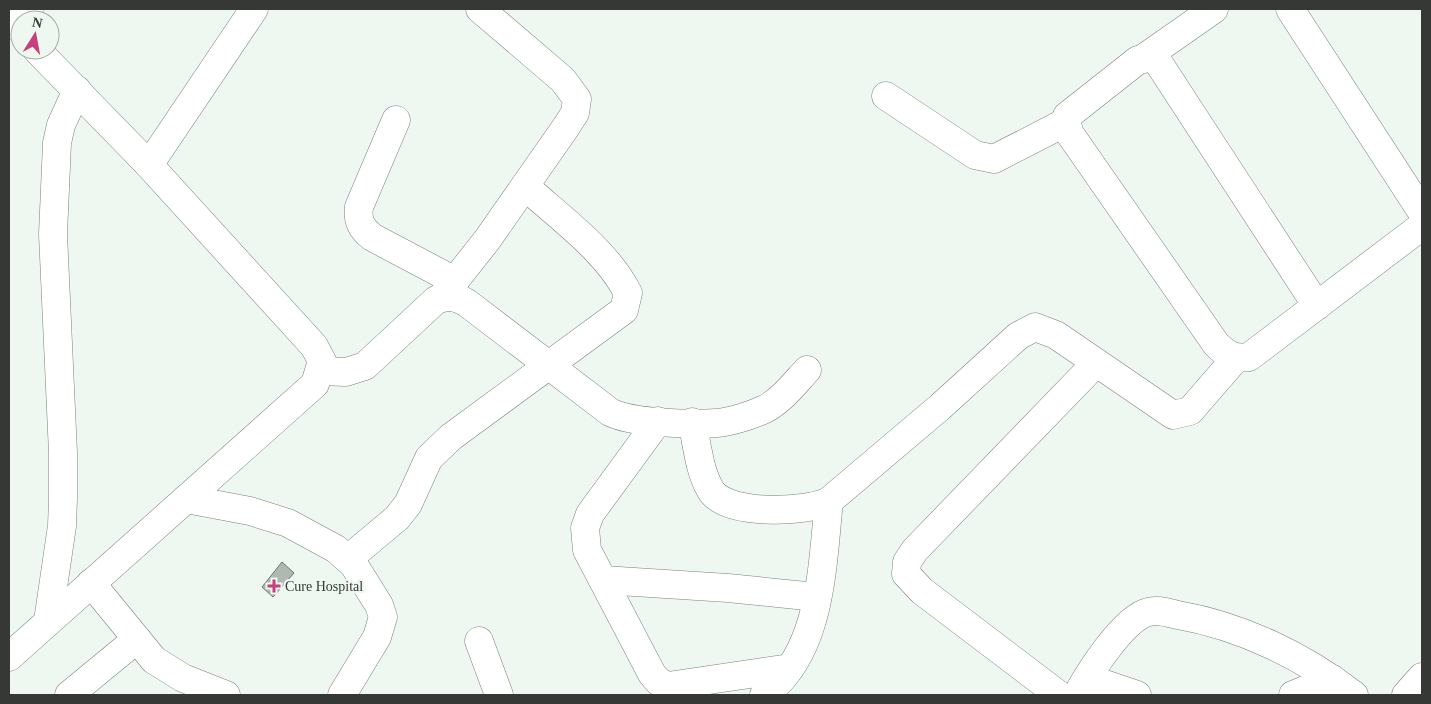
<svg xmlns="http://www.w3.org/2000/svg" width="1431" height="704" viewBox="0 0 1431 704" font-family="'Times New Roman',serif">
  <rect width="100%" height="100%" fill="#eef7f0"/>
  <!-- building -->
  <path fill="#b0b8b2" stroke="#6c746d" d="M 282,562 L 294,573 L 273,597 L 262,587 Z"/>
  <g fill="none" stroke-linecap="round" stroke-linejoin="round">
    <!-- minor casing -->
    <g stroke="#7a827c" stroke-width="29">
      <g id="minor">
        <path d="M 1290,9 L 1422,212"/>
        <path d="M 13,25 L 29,9"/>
        <path d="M 1144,58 L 1214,9"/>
        <path d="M 886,96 L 975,155 L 994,159 L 1066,122"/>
        <path d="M 396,120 L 359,207 C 357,221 362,229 372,237 L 455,281"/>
        <path d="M 149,165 L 254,9"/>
        <path d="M 442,297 L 487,240 L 566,127 L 575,113 L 577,99 L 563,80 L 480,9"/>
        <path d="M 1317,306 L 1156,59 L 1150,58 L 1138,60 L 1067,116 L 1066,122 L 1070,134 L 1216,344 C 1227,355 1233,359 1249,357 L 1422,226"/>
        <path d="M 321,371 L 346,372 L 365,366 L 436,300 C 449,295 455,296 467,303 L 610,412 C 630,423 692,425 717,423 C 731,422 752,415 765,409 C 782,400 794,384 807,370"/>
        <path d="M 658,421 L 590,514 L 585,528 L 587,550 L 652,674 L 659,682 L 668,686 L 790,668"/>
        <path d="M 692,422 C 697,443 699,470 710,489 C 724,516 806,513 829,501 L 940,407 L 1018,336 L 1035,327 L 1056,335 L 1173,415 L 1190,411 L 1236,358"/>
        <path d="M 186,499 L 250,511 L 288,523 L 336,549 L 354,565 L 379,605 L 383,617 L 377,637 L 342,695"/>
        <path d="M 348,559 L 397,518 L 408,504 L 429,458 L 451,437 L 624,310 L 628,293 C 606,250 560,218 525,186"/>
        <path d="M 603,580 L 728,588 L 816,597"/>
        <path d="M 91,583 L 154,660 L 183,678 L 226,695"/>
        <path d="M 48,621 L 62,526 L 63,499 L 63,453 L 53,234 L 57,143 L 61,125 L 77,90"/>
        <path d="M 479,641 L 499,695"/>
        <path d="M 9,657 L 315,384 L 322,361 L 314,346 L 149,165 L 37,50"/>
        <path d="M 1087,678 L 1137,695"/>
        <path d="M 69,695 L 137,639"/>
        <path d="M 764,695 C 822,653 822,566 829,501"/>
        <path d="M 1059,695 L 922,591 L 906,574 L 907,562 L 915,550 L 1096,363"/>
        <path d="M 1077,695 C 1089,673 1123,619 1148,612 C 1157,609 1169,613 1178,615 C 1241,626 1303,656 1354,695"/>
        <path d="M 1293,695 L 1332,679"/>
        <path d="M 1406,695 L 1422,677"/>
      </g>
    </g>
    <!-- minor -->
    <use href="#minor" stroke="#fff" stroke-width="28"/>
  </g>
  <!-- markers -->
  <path fill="#c73f7b" stroke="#eef7f0" stroke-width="2" d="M271.5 578.5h5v5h5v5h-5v5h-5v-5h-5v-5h5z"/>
  <g text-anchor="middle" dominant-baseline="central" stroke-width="4.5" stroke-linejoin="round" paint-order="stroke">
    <!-- poi labels -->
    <g font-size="14" fill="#353835" stroke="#eef7f0" text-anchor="start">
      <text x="285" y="586">Cure Hospital</text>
    </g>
  </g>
  <!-- border -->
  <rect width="1431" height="704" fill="none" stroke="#353835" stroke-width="20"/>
  <!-- north arrow -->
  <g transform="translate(35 35) rotate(11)"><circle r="24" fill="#eef7f0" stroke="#a4aba5"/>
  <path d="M0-4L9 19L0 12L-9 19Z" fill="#c73f7b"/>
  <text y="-8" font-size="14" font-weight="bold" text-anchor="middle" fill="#353835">N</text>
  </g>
</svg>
